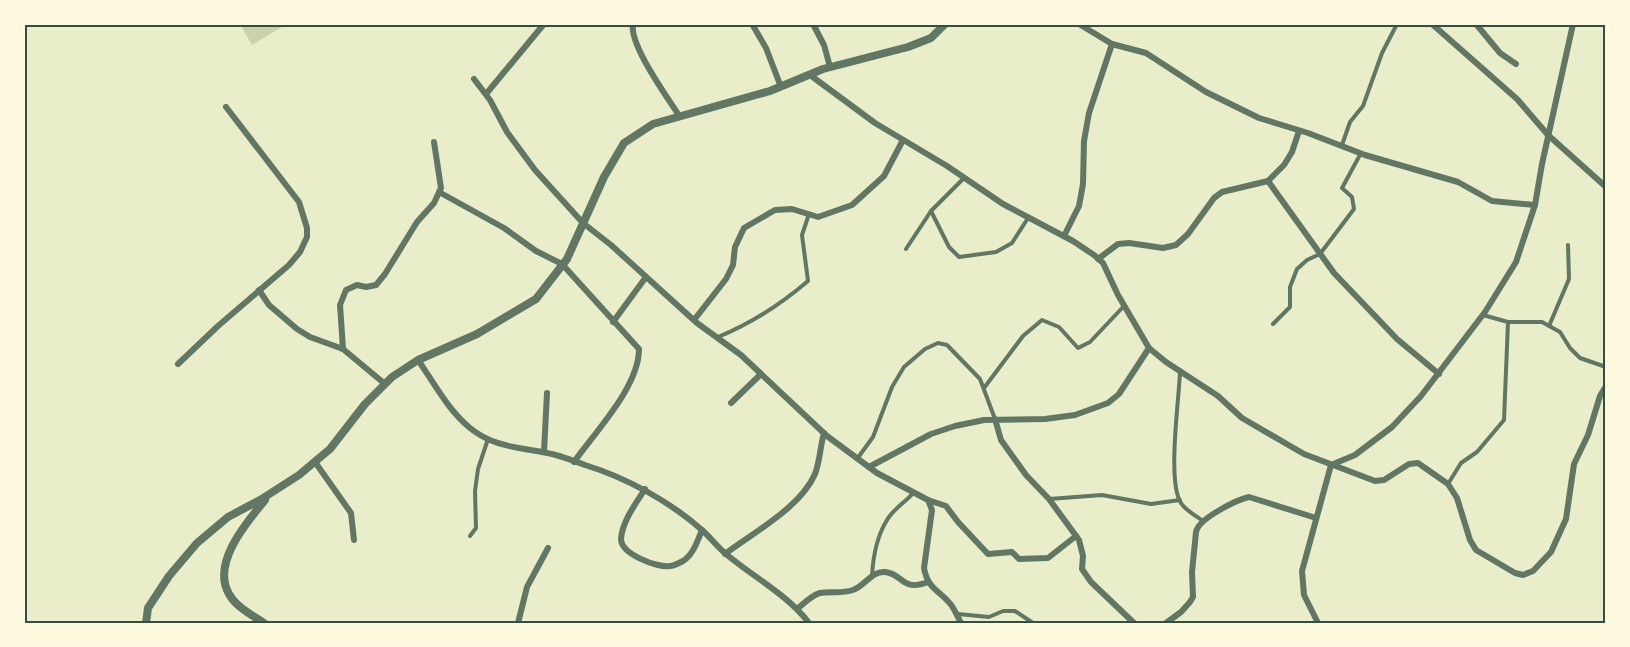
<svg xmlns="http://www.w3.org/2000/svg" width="1630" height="647" viewBox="0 0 1630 647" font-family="Karla,sans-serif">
  <rect width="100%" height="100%" fill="#e9edc9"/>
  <!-- green -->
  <path fill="#cad2ad" d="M 240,24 L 287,24 L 252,45 Z"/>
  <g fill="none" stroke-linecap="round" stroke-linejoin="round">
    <!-- service -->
    <g stroke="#617663" stroke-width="4">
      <path d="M 1342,145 L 1350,122 L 1363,106 L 1382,53 L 1397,24"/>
      <path d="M 931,211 L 949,247 L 959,257 L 996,252 L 1012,243 L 1028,218"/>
      <path d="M 906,249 L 931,211 L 964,178"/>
      <path d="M 1483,315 L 1508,322 L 1542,322 L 1560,332 L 1570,348 L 1580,358 L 1606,367"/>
      <path d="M 1273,324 L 1290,307 L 1290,287 L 1297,269 L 1307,260 L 1320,254 L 1354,209 L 1352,197 L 1342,188 L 1361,153"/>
      <path d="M 1549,326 L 1569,279 L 1568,245"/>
      <path d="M 718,337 C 752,323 780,305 808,281 L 802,235 L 809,214"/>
      <path d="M 1180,372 C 1179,400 1167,482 1181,503 C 1185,510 1196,516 1203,521"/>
      <path d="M 984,388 L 1023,336 L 1042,320 L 1059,327 L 1078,348 L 1090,342 L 1124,306"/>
      <path d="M 857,459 L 873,437 L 892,387 L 904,367 L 925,349 L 938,343 L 947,345 L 980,379 L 995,419"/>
      <path d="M 1448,484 L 1461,463 L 1477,452 L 1504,420 L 1508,322"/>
      <path d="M 1049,499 L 1102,495 L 1151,504 L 1180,500"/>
      <path d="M 470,536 L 476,528 L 475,491 L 478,469 L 488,439"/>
      <path d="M 872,576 C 873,557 877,536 887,520 C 893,509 906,502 914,492"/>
      <path d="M 958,614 L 989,617 L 1003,611 L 1015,611 L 1033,623"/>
    </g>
    <!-- minor -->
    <g stroke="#617663" stroke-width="6">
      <path d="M 633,24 C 629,45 668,98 680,117"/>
      <path d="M 752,24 L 766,48 L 781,87"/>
      <path d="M 813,24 L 824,45 L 830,67"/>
      <path d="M 1079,24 L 1112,44 L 1146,53 L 1206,92 L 1259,118 L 1308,133 L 1365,155 L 1458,182 L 1492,201 L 1535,205"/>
      <path d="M 1432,24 L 1517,99 L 1548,135 L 1606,187"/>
      <path d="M 1476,24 L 1500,53 L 1516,64"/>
      <path d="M 810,75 L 875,123 L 947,166 L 1003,204 L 1073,241 L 1094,255 L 1103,263 L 1118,295 L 1149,348 L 1166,362 L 1218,396 L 1242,418 L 1304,454 L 1375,481 L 1384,480 L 1409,464 L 1418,463 L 1448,484 L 1457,498 L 1470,540 L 1476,550 L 1515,573 L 1523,575 L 1533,571 L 1551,552 L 1566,519 L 1574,464 L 1588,435 L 1600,396 L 1606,386"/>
      <path d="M 474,79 L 490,100 L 507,132 L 535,170 L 583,223 L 611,245 L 697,323 L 741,355 L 827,436 L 877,473 L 928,500 L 932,510 L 924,568 C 928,590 940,590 952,606 C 955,611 958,617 961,623"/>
      <path d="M 486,94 L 544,24"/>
      <path d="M 1268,181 L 1334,273 L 1397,339 L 1439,374"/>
      <path d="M 439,192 L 504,228 L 536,251 L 562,264 L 639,349 C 639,387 595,432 574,462"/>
      <path d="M 1064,236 L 1079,206 L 1083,184 L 1084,141 L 1089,113 L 1112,44"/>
      <path d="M 1098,259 L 1118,244 L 1129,243 L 1163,248 L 1176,245 L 1188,234 L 1214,198 L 1222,192 L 1268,181 L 1284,165 L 1292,152 L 1299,131"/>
      <path d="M 259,290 L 269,305 L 297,329 L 310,337 L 343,349 L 385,384"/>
      <path d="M 694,320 L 726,279 L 733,265 L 735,247 L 744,228 L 775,210 L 792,209 L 818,217 L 852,205 L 884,176 L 903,140"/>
      <path d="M 613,322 L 646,277"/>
      <path d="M 343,349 L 340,305 L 346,290 L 357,285 L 366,287 L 376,285 L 385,274 L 417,222 L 434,203 L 441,188 L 434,142"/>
      <path d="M 418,360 C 434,383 448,410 470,428 C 492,446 515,447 542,452 C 556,454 572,460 585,465 C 627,478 671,502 703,531 C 711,538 717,547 726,554 C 753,577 787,594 809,623"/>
      <path d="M 178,364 L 218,326 L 289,265 L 300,252 L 307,237 L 307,228 L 299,202 L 226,107"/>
      <path d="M 731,403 L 761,374"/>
      <path d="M 995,419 L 1001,440 L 1026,475 L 1049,499 L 1079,540 L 1083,556 L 1082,569 L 1091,582 L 1134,623"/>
      <path d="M 544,452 L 547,393"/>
      <path d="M 315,462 L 351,513 L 354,540"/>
      <path d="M 869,467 L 931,434 L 955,426 L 984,420 L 1045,419 L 1075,415 L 1108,403 L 1119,394 L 1149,348"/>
      <path d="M 645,489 C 636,503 622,522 621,539 C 621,554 657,568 670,566 C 674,566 679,563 683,561 C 693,555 698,540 702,530"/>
      <path d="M 928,500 L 946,506 L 958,522 L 988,554 L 1012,552 L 1019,559 L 1048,558 L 1076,536"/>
      <path d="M 725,554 C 754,532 800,508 815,474 C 820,461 820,447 824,433"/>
      <path d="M 797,609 C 803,604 812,595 820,593 C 831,591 842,594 853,590 C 865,586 871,571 885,572 C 904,574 901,592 928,582"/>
      <path d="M 518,623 L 527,587 L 548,548"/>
      <path d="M 1166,623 L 1181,612 L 1190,602 L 1193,597 L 1192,572 L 1196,532 C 1198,519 1236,500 1249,497 L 1316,518"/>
      <path d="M 1318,623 L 1304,595 L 1302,571 L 1331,465 L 1355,455 L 1392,427 L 1421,396 L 1485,312 L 1516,262 L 1535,205 L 1542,164 L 1573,24"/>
    </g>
    <!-- tertiary -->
    <g stroke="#617663" stroke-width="8">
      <path d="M 146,623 L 148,608 L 169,576 L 197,543 L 228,517 L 260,500 L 299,475 L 330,449 L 365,404 L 392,377 L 418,360 L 477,334 L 536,299 L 567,259 L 604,177 L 624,143 L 653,124 L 770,91 L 823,69 L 908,47 L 931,38 L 945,24"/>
      <path d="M 264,623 C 252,615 236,607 229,594 C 211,563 247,522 265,500"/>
    </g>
  </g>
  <!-- border -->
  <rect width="1630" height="647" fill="none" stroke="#fefae0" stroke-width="51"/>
  <rect x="26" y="26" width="1578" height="596" fill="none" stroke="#344e41" stroke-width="2"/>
</svg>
